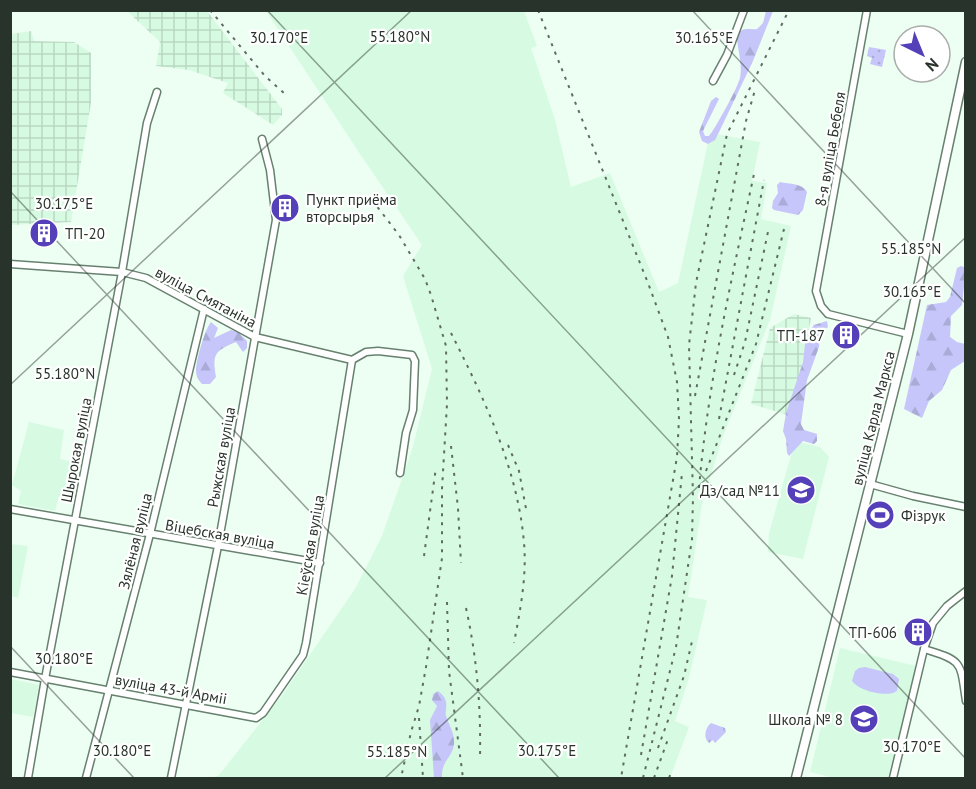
<svg xmlns="http://www.w3.org/2000/svg" width="976" height="789" viewBox="0 0 976 789" font-family="'PT Sans',sans-serif">
  <defs>
    <pattern id="industrial-grid" width="8" height="8" patternUnits="userSpaceOnUse" patternTransform="scale(1.5)"><rect width="8" height="8" fill="#d7fbe2"/><path d="M0 4h8M4 0v8" fill="none" stroke="#b9d8c2"/></pattern>
    <pattern id="grass-tufts" width="24" height="20" patternUnits="userSpaceOnUse" patternTransform="scale(1.5)"><rect width="24" height="20" fill="#c6c6fa"/><path d="M3 7l-1-3M5 7V3M7 7l1-3M15 17l-1-3M17 17v-4M19 17l1-3" fill="none" stroke="#aaabd6"/></pattern>
    <pattern id="forest-firs" width="22" height="20" patternUnits="userSpaceOnUse" patternTransform="scale(1.5)"><rect width="22" height="20" fill="#c6c6fa"/><path d="M5 1l3.5 6h-7zM16 11l3.5 6h-7z" fill="#aaabd6"/></pattern>
    <pattern id="park-dots" width="8" height="8" patternUnits="userSpaceOnUse" patternTransform="scale(1.5)"><rect width="8" height="8" fill="#c6c6fa"/><path d="M2 2h.1M6 6h.1" fill="none" stroke="#aaabd6" stroke-width="1.8" stroke-linecap="round"/></pattern>
  </defs>
  <rect width="100%" height="100%" fill="#edfef2"/>
  <!-- built -->
  <g fill="#d7fbe2">
    <path d="M 266,11 L 524,11 L 537,46 L 531,48 L 555,120 L 571,187 L 610,173 L 659,292 L 678,283 L 710,133 L 760,142 L 752,181 L 767,183 L 761,219 L 791,226 L 770,320 L 723,436 L 702,504 L 688,597 L 707,600 L 689,678 L 675,721 L 689,727 L 670,778 L 212,778 L 219,775 L 283,694 L 355,589 L 382,536 L 412,450 L 432,369 L 403,276 L 422,245 L 360,154 Z"/>
    <path d="M 29,422 L 64,430 L 60,459 L 83,464 L 76,500 L 59,496 L 55,511 L 18,504 L 21,491 L 12,485 Z"/>
    <path d="M 795,441 L 820,447 L 829,457 L 803,559 L 768,552 L 769,533 Z"/>
    <path d="M 10,544 L 28,546 L 18,598 L 11,596 Z"/>
    <path d="M 840,648 L 916,666 L 891,778 L 834,778 L 810,772 Z"/>
    <path d="M 11,679 L 39,685 L 33,717 L 11,713 Z"/>
  </g>
  <!-- industrial -->
  <g fill="url(#industrial-grid)">
    <path d="M 127,11 L 207,11 L 282,109 L 282,115 L 273,125 L 223,93 L 228,83 L 189,70 L 156,66 L 160,42 Z"/>
    <path d="M 31,31 L 34,41 L 74,42 L 91,53 L 91,103 L 71,222 L 11,225 L 11,34 Z"/>
    <path d="M 794,314 L 811,318 L 792,416 L 751,404 L 770,328 Z"/>
  </g>
  <!-- grass -->
  <path fill="url(#grass-tufts)" d="M 711,723 L 725,728 L 726,732 L 715,743 L 713,740 L 709,743 C 703,738 705,728 711,723 Z"/>
  <!-- forest -->
  <g fill="url(#forest-firs)">
    <path d="M 766,11 L 773,11 L 753,61 L 721,128 L 715,140 L 708,144 L 702,141 L 699,132 L 711,101 L 716,97 L 719,99 L 703,131 L 705,136 L 709,136 C 716,127 737,89 740,78 C 743,64 737,49 737,36 C 742,26 748,30 757,29 L 763,23 Z"/>
    <path d="M 780,182 C 790,184 802,183 807,192 L 803,210 L 798,215 L 774,210 L 772,208 L 773,201 L 778,193 L 777,185 Z"/>
    <path d="M 961,266 L 966,268 L 962,305 L 951,316 L 950,337 L 957,342 L 965,344 L 965,361 L 951,370 L 942,390 L 929,401 L 922,418 L 904,409 L 927,305 L 946,302 L 950,297 L 957,268 Z"/>
    <path d="M 827,321 L 828,327 L 820,333 L 819,347 L 807,380 L 801,424 L 804,430 L 817,434 L 817,441 L 814,444 L 803,441 L 789,456 L 787,453 L 786,439 L 783,431 L 786,413 L 803,362 L 806,335 L 814,325 Z"/>
    <path d="M 211,322 L 218,328 L 214,338 L 231,330 L 238,332 L 247,341 L 247,348 L 243,352 L 236,342 C 215,351 212,353 216,377 L 210,384 L 202,384 C 198,380 196,376 196,371 C 196,360 205,329 211,322 Z"/>
    <path d="M 438,691 C 442,694 445,697 446,702 C 447,707 445,712 446,716 C 449,725 455,734 454,744 C 452,759 441,760 442,778 L 434,778 L 430,720 L 437,706 L 432,700 L 433,694 Z"/>
  </g>
  <!-- park -->
  <path fill="url(#park-dots)" d="M 869,47 L 886,50 L 882,67 L 870,64 L 872,58 L 867,56 Z"/>
  <!-- pitch -->
  <path fill="#c6c6fa" d="M 865,667 L 893,674 L 899,679 L 897,691 C 887,698 859,691 852,681 L 855,671 L 859,668 Z"/>
  <g fill="none" stroke-linecap="round" stroke-linejoin="round">
    <!-- street casing -->
    <g stroke="#67816f" stroke-width="9">
      <g id="street">
        <path d="M 867,10 L 816,291 L 821,306 L 828,314 L 908,334"/>
        <path d="M 713,81 L 727,55 L 744,10"/>
        <path d="M 10,264 L 122,272 L 146,278 L 255,337 L 352,360"/>
        <path d="M 352,360 L 366,352 L 378,351 L 412,355 L 415,361 L 413,410 L 406,433 L 400,473"/>
        <path d="M 870,484 L 913,496 L 966,507"/>
        <path d="M 10,509 L 320,563"/>
        <path d="M 924,649 C 964,661 960,662 966,701"/>
        <path d="M 10,672 L 256,718 L 263,713 L 303,655 L 306,643 L 352,360"/>
        <path d="M 28,778 L 45,679 L 122,272 L 147,123 L 157,92"/>
        <path d="M 86,778 L 150,534 L 204,309"/>
        <path d="M 171,778 L 218,546 L 276,220 L 270,170 L 262,139"/>
        <path d="M 893,778 L 924,649 L 933,623 L 947,606 L 966,591"/>
      </g>
    </g>
    <!-- secondary casing -->
    <g stroke="#67816f" stroke-width="11">
      <path id="secondary" d="M 796,778 L 908,334 L 966,62"/>
    </g>
    <!-- street -->
    <use href="#street" stroke="#fff" stroke-width="6"/>
    <!-- secondary -->
    <use href="#secondary" stroke="#fff" stroke-width="8"/>
    <!-- rail -->
    <g stroke="#5f6c63" stroke-width="2" stroke-dasharray="3 6" stroke-linecap="butt">
      <path d="M 210,10 L 265,76 L 285,94"/>
      <path d="M 538,10 L 648,283 L 668,337 L 677,382 L 679,419 L 677,457 L 621,778"/>
      <path d="M 372,200 L 399,235 L 425,279 L 431,295 L 446,346 L 447,404 L 442,489 L 442,558 L 426,667 L 419,706 L 411,732 L 401,778"/>
      <path d="M 451,333 C 484,398 518,470 524,543 C 527,577 520,611 514,643"/>
      <path d="M 734,375 L 745,342 L 769,227"/>
      <path d="M 695,396 L 746,121 L 755,90"/>
      <path d="M 719,419 L 764,180"/>
      <path d="M 508,445 L 519,471 L 527,514"/>
      <path d="M 451,446 L 458,508 L 461,563"/>
      <path d="M 706,471 L 756,344 L 784,229"/>
      <path d="M 699,488 C 708,382 732,277 754,174"/>
      <path d="M 424,556 L 436,467"/>
      <path d="M 447,602 L 449,671 L 463,778"/>
      <path d="M 466,608 C 477,658 481,707 480,758"/>
      <path d="M 419,718 L 423,778"/>
      <path d="M 658,748 L 684,676 L 693,637"/>
      <path d="M 641,755 L 672,576 L 682,473"/>
      <path d="M 643,778 L 676,647 L 692,539 L 693,497 L 689,345 L 696,283 L 727,134 L 789,10"/>
      <path d="M 654,778 L 668,739"/>
      <path d="M 669,778 L 671,773"/>
    </g>
  </g>
  <!-- ticks -->
  <path fill="none" stroke="#28332b" stroke-width="1.5" stroke-opacity="0.45" d="M 267,10 L 966,759M 692,10 L 966,304M 10,191 L 559,778M 10,385 L 412,10M 10,646 L 134,778M 385,778 L 966,237"/>
  <!-- icons -->
  <defs>
    <g id="building-disc" transform="scale(1.5)"><circle r="9.5" fill="#5440b8" stroke="#fff"/><path d="M-4-6H4V6H1V3H-1V6H-4ZM-2.5-4.3h1.7v1.8h-1.7ZM.8-4.3h1.7v1.8H.8ZM-2.5-1h1.7V.8h-1.7ZM.8-1h1.7V.8H.8Z" fill="#fff"/></g>
    <g id="school-disc" transform="scale(1.5)"><circle r="9.5" fill="#5440b8" stroke="#fff"/><path d="M0-5L7-2L0 1L-7-2ZM-4 1L0 2.5L4 1V4Q0 6-4 4Z" fill="#fff"/></g>
    <g id="stadium-disc" transform="scale(1.5)"><circle r="9.5" fill="#5440b8" stroke="#fff"/><path d="M0-5a6.5 5 0 1 0 0 10a6.5 5 0 1 0 0-10ZM-3.5-1.8h7v3.6h-7Z" fill="#fff"/></g>
  </defs>
  <g fill-rule="evenodd">
    <use href="#building-disc" x="285" y="208"/>
    <use href="#building-disc" x="44" y="233"/>
    <use href="#building-disc" x="846" y="335"/>
    <use href="#school-disc" x="801" y="490"/>
    <use href="#stadium-disc" x="880" y="515"/>
    <use href="#building-disc" x="918" y="632"/>
    <use href="#school-disc" x="864" y="719"/>
  </g>
  <g text-anchor="middle" dominant-baseline="central" stroke-width="4.5" stroke-linejoin="round" paint-order="stroke">
    <!-- street labels -->
    <g font-size="15" fill="#28332b" stroke="#fff">
      <text transform="translate(830 149) rotate(-80)">8-я вуліца Бебеля</text>
      <text transform="translate(206 297) rotate(28)">вуліца Смятаніна</text>
      <text transform="translate(873 418) rotate(-76)">вуліца Карла Маркса</text>
      <text transform="translate(76 450) rotate(-79)">Шырокая вуліца</text>
      <text transform="translate(221 457) rotate(-80)">Рыжская вуліца</text>
      <text transform="translate(220 534) rotate(10)">Віцебская вуліца</text>
      <text transform="translate(135 541) rotate(-76)">Зялёная вуліца</text>
      <text transform="translate(310 545) rotate(-80)">Кіеўская вуліца</text>
      <text transform="translate(171 689) rotate(10)">вуліца 43-й Арміі</text>
    </g>
    <!-- poi labels -->
    <g font-size="15" fill="#28332b" stroke="#fff" text-anchor="end">
      <text x="306" y="199" text-anchor="start">Пункт приёма<tspan x="306" dy="17">вторсырья</tspan></text>
      <text x="65" y="233" text-anchor="start">ТП-20</text>
      <text x="825" y="335">ТП-187</text>
      <text x="780" y="490">Дз/сад №11</text>
      <text x="901" y="515" text-anchor="start">Фізрук</text>
      <text x="897" y="632">ТП-606</text>
      <text x="843" y="719">Школа № 8</text>
    </g>
  </g>
  <g font-size="15" text-anchor="middle" fill="#28332b" stroke="#fff" stroke-width="4.5" stroke-linejoin="round" paint-order="stroke">
    <text x="400" y="42">55.180°N</text>
    <text x="279" y="43">30.170°E</text>
    <text x="704" y="43">30.165°E</text>
    <text x="64" y="209">30.175°E</text>
    <text x="911" y="254">55.185°N</text>
    <text x="912" y="297">30.165°E</text>
    <text x="65" y="379">55.180°N</text>
    <text x="64" y="664">30.180°E</text>
    <text x="912" y="752">30.170°E</text>
    <text x="122" y="756">30.180°E</text>
    <text x="547" y="756">30.175°E</text>
    <text x="397" y="757">55.185°N</text>
  </g>
  <!-- border -->
  <rect width="976" height="789" fill="none" stroke="#28332b" stroke-width="24"/>
  <!-- north arrow -->
  <g transform="translate(922 54) rotate(137)"><circle r="28" fill="#ffffff" stroke="#a9adaa" stroke-width="1.5"/>
  <path d="M0-4.5L10 22L0 15L-10 22Z" fill="#5440b8"/>
  <text y="-9" font-size="16" font-weight="bold" text-anchor="middle" fill="#28332b">N</text>
  </g>
</svg>
